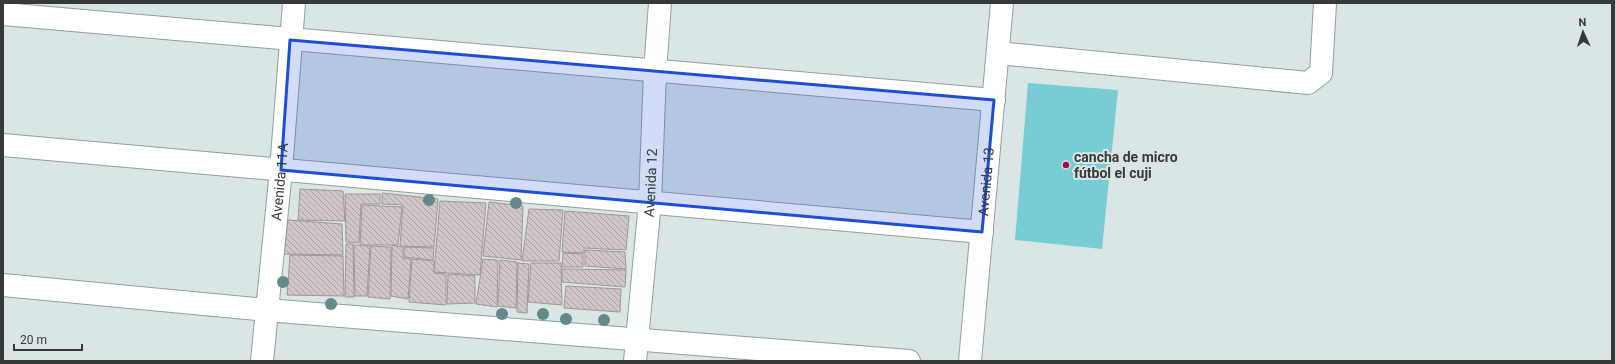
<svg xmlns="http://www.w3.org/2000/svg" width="1615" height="364" viewBox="0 0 1615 364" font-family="Roboto,sans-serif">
  <defs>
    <pattern id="building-back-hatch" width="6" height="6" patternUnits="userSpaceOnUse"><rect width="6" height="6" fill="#d0c6c7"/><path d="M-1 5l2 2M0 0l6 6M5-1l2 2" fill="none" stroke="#aaa2a3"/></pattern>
  </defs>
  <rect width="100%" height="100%" fill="#dae5e5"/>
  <!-- pitch -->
  <path fill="#77cdd3" d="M 1028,83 L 1118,90 L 1102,249 L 1015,240 Z"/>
  <!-- building -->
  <g fill="url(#building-back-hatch)" stroke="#9f9697">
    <path d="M 300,189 L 343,191 L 345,221 L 298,220 Z"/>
    <path d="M 382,193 L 438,199 L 434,247 L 400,246 L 403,205 L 382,204 Z"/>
    <path d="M 345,194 L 380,194 L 380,204 L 361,204 L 359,243 L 346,242 Z"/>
    <path d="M 440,201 L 486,203 L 480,275 L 434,272 Z"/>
    <path d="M 489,202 L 523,206 L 521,260 L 483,256 Z"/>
    <path d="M 362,205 L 402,207 L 398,245 L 360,245 Z"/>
    <path d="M 529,209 L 563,210 L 559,261 L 522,261 Z"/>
    <path d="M 565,211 L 629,216 L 626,250 L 584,248 L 584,253 L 562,252 Z"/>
    <path d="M 288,220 L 342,224 L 343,255 L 284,254 Z"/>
    <path d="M 346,244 L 353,244 L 354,297 L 345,297 Z"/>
    <path d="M 354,245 L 370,246 L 367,296 L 355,296 Z"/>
    <path d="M 392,245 L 403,247 L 403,258 L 411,259 L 408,299 L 391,296 Z"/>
    <path d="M 371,246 L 391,247 L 390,299 L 368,297 Z"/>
    <path d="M 404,247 L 434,248 L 433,260 L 404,257 Z"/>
    <path d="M 585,250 L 625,252 L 626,269 L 585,266 Z"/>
    <path d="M 563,253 L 583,254 L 583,267 L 562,267 Z"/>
    <path d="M 290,255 L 343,256 L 344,296 L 287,295 Z"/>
    <path d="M 412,259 L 434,261 L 434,273 L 446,274 L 446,305 L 409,302 Z"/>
    <path d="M 483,259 L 498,260 L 497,307 L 476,304 Z"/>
    <path d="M 500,260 L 517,262 L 516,308 L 498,306 Z"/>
    <path d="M 518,263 L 529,264 L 527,313 L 517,312 Z"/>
    <path d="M 531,263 L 561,263 L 562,305 L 528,302 Z"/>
    <path d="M 562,269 L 626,270 L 625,287 L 562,282 Z"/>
    <path d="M 448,274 L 475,276 L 475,303 L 447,304 Z"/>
    <path d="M 566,286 L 621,289 L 620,312 L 564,308 Z"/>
  </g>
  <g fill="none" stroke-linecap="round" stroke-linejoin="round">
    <!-- minor casing -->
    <g stroke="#949e9f" stroke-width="24">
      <g id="minor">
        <path d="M 3,14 L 994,100"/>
        <path d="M 998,53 L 1308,83 L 1321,73 L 1325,3"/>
        <path d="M 3,145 L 982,232"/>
        <path d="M 3,285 L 266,310 L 909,361"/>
        <path id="s1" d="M 262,361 L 281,170 L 294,3"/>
        <path id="s2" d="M 635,361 L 650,202 L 655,72 L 660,3"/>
        <path id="s3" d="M 970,361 L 1002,3"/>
      </g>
    </g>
    <!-- minor -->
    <use href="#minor" stroke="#fff" stroke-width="22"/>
  </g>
  <!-- trees -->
  <g fill="#62898b">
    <circle cx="429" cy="200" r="6"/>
    <circle cx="516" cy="203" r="6"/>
    <circle cx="283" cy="282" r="6"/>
    <circle cx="331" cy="304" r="6"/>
    <circle cx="502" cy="314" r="6"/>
    <circle cx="543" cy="314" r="6"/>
    <circle cx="566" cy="319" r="6"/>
    <circle cx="604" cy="320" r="6"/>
  </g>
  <!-- marked area -->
  <path fill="#1d4ed8" fill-opacity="0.2" stroke="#1d4ed8" stroke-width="3" stroke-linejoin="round" d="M 290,40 L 994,100 L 982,232 L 281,170 Z"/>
  <!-- markers -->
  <circle fill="#a40a44" stroke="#dae5e5" stroke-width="1.5" cx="1066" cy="165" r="4"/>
  <g text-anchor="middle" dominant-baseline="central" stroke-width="4" stroke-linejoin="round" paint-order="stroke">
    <!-- poi labels -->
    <g font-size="14" font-weight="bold" fill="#353939" stroke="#dae5e5" text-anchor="start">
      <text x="1074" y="157">cancha de micro<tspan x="1074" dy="16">fútbol el cuji</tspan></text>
    </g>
    <!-- street labels -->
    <g font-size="14" fill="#353939" stroke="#dae5e5">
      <text stroke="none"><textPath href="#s1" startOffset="180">Avenida 11A</textPath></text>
      <text stroke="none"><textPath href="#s2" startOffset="179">Avenida 12</textPath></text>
      <text stroke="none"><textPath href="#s3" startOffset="180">Avenida 13</textPath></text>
    </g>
  </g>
  <!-- border -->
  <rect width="1615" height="364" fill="none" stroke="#353939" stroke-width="8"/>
  <!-- north arrow -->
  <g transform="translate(1583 32) rotate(357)" stroke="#dae5e5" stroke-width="3" paint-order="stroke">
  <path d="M0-3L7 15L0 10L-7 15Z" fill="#353939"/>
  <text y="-6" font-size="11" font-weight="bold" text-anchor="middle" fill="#353939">N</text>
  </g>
  <!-- scale -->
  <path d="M14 344v6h68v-6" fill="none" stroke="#353939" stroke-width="2"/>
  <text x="20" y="344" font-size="12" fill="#353939" stroke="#dae5e5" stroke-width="3" paint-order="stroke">20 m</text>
</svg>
